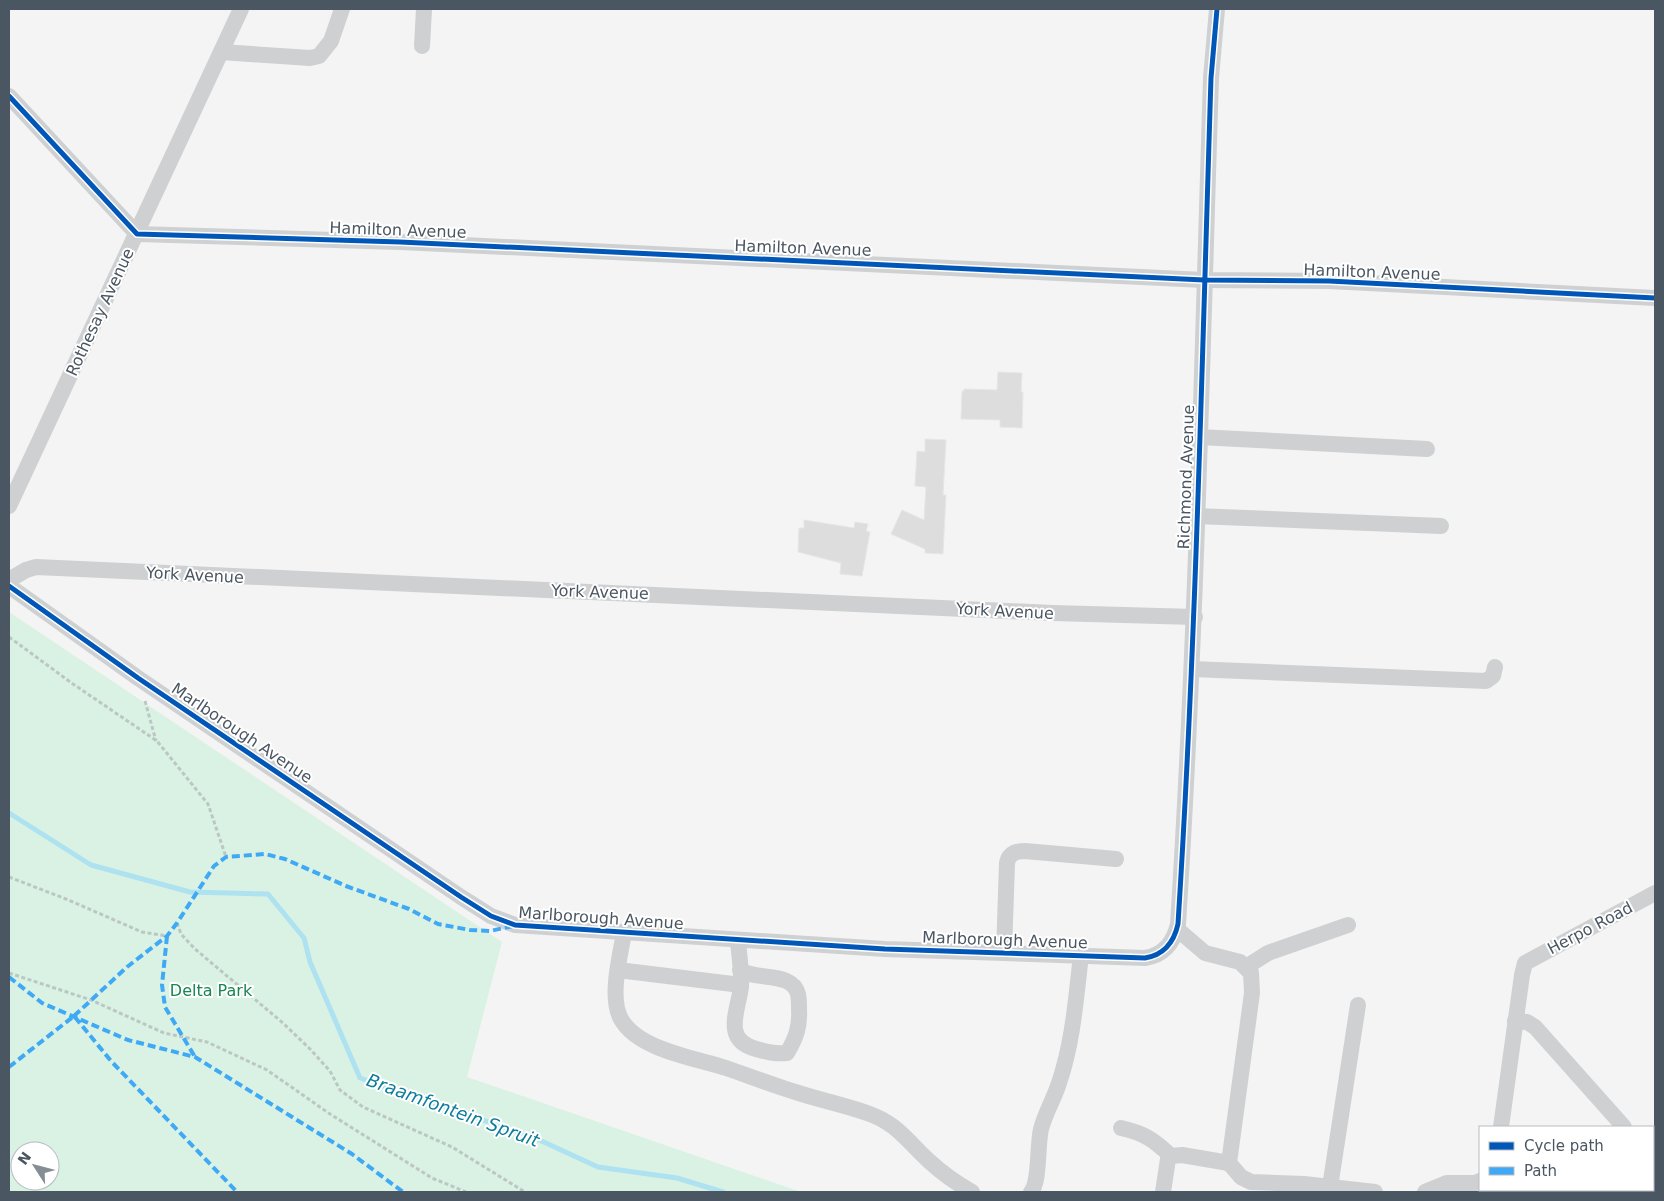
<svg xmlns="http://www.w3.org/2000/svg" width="1664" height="1201" viewBox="0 0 1664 1201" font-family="'DejaVu Sans',sans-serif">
  <rect width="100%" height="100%" fill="#f4f4f4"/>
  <!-- green -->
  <path fill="#d9f2e3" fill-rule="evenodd" d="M 9,612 L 502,942 L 467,1077 L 801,1192 L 9,1192 ZM 20,1151 L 50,1151 L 50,1181 L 20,1181 Z"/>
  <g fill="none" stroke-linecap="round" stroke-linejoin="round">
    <!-- stream -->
    <g stroke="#aee2f0" stroke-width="5">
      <path d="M 9,813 L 91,865 L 190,892 L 268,894 L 304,938 L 310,962 L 360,1078 L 535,1138 L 598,1167 L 677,1178 L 723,1192"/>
      <path d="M 1653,1164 L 1655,1163"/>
      <path d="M 1606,1192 L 1610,1190"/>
    </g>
  </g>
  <!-- building -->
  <g fill="#ddddde" stroke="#e5e6e7">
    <path d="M 998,372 L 1022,373 L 1021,392 L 1023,392 L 1022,428 L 1000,427 L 1000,420 L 961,419 L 962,391 L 964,391 L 964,389 L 997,390 Z"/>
    <path d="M 925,439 L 946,440 L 943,495 L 946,495 L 943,554 L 925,553 L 925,549 L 891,534 L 902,510 L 924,520 L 926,487 L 915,486 L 917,451 L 925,452 Z"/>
    <path d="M 804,520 L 854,528 L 855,522 L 868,524 L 866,531 L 870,532 L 862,576 L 840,574 L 841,563 L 798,552 L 799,528 L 804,528 Z"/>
  </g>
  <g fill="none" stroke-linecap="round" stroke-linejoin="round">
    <!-- path -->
    <g stroke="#bcc7c4" stroke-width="3" stroke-dasharray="4 2.5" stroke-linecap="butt">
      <path d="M 9,637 L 73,684 L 157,741 L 208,804 L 226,857"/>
      <path d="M 145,701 L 156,741"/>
      <path d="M 9,877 L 66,899 L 142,932 L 167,936"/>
      <path d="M 177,923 L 181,934 L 195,949 L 283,1023 L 310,1049 L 330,1071 L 340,1090 L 363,1107 L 452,1147 L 525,1192"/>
      <path d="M 9,973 L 91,1000 L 164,1033 L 207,1042 L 267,1070 L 330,1114 L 432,1178 L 466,1192"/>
    </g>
    <!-- minor -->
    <g stroke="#ced0d2" stroke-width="16">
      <path d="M 422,46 L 424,9"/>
      <path d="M 221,52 L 310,58 L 319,56 L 331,41 L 342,9"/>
      <path d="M 9,96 L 137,234 L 400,242 L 1204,280 L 1329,281 L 1655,298"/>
      <path d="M 1199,437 L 1427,449"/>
      <path d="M 9,506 L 241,9"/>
      <path d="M 1196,516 L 1441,526"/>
      <path d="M 9,580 L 26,570 L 36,567 L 1053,613 L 1195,617"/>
      <path d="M 9,586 L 138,678 L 461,897 L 491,916 L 515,925 L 885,949 L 1145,958 C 1164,955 1174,942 1178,924 C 1196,642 1202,360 1211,78 L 1217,9"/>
      <path d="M 1192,669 L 1486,681 L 1493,676 L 1495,667"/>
      <path d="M 1177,929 L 1205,953 L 1240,962 L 1251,973 L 1252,993 L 1229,1163 L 1241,1177 L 1251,1182 L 1304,1184 L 1375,1192"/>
      <path d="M 624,933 C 620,956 609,998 621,1019 C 638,1050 696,1058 726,1068 C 752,1077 778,1087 805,1095 C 825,1101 847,1106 867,1113 C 897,1123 907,1141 929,1161 C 942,1173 956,1183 972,1192"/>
      <path d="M 738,940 C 739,955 742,972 741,987 C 738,1011 722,1040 756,1049 C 767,1052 775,1054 787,1053 C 796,1038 800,1027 799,1009 C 799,1004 799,999 798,994 C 792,971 757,981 740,970"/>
      <path d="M 1004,953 L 1007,863 C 1009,853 1017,851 1025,851 L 1116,859"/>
      <path d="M 1246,967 L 1268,953 L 1348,925"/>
      <path d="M 618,970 L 741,985"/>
      <path d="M 1515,1021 L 1527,1022 L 1535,1027 L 1624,1127"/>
      <path d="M 1501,1127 L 1522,975 L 1525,963 L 1655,893"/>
      <path d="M 1121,1128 C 1144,1133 1154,1140 1171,1156"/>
      <path d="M 1330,1187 L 1358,1005"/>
      <path d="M 1031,1192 C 1040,1182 1037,1146 1041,1129 C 1045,1113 1054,1099 1059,1083 C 1073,1042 1076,998 1081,955"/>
      <path d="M 1163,1192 L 1168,1159 L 1171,1156 L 1182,1155 L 1229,1163"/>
      <path d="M 1425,1192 L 1447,1183 L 1475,1183 L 1480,1181"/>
    </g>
    <!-- quiet -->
    <g stroke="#3fa9f5" stroke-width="4" stroke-dasharray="8 4" stroke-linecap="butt">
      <path d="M 167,936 L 162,985 L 165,1007 L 195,1057"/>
      <path d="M 9,977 L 42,1003 L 128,1040 L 195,1057 L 352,1154 L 403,1192"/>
      <path d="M 74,1016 L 127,967 L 167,936 L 177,923 L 214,866 L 226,857 L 265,854 L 285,859 L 346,886 L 409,909 L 438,924 L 470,930 L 490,931 L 513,926"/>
      <path d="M 9,1067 L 74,1016 L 111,1061 L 237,1192"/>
    </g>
    <!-- cycleway casing -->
    <g stroke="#fff" stroke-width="8">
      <g id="cycleway">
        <path d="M 9,96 L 137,234 L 400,242 L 1204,280 L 1329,281 L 1655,298"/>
        <path d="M 9,586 L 138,678 L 461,897 L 491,916 L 515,925 L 885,949 L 1145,958 C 1164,955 1174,942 1178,924 C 1196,642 1202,360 1211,78 L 1217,9"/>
      </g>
    </g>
    <!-- cycleway -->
    <use href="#cycleway" stroke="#0057b8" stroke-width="5"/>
  </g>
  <g text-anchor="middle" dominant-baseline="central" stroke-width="4" stroke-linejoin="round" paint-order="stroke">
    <!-- street labels -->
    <g font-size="16" fill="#4a5661" stroke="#fff">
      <text transform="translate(398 230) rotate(2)">Hamilton Avenue</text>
      <text transform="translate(803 248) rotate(2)">Hamilton Avenue</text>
      <text transform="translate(1372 272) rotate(2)">Hamilton Avenue</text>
      <text transform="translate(100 312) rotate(-65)">Rothesay Avenue</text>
      <text transform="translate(1186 477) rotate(-88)">Richmond Avenue</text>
      <text transform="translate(195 575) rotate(3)">York Avenue</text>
      <text transform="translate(600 592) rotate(2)">York Avenue</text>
      <text transform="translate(1005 611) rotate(3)">York Avenue</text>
      <text transform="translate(242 733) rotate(34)">Marlborough Avenue</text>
      <text transform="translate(601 918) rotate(4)">Marlborough Avenue</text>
      <text transform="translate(1590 928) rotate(-28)">Herpo Road</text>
      <text transform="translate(1005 940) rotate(2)">Marlborough Avenue</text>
    </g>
    <!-- park labels -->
    <g font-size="16" fill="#17864f" stroke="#fff">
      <text x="211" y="990">Delta Park</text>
    </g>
    <!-- water labels -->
    <g font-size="18" font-style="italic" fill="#0c7c9b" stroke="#fff">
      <text transform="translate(453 1110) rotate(20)">Braamfontein Spruit</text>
    </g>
  </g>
  <!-- border -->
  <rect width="1664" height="1201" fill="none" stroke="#4a5661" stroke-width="20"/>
  <!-- legend -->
  <rect x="1479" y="1126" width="175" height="65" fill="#ffffff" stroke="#b7bbc0"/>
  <rect x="1489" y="1142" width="25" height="8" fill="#0057b8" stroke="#b7bbc0"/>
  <text x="1524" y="1151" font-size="15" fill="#4a5661">Cycle path</text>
  <rect x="1489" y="1167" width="25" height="8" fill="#3fa9f5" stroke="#b7bbc0"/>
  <text x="1524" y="1176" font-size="15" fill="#4a5661">Path</text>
  <!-- north arrow -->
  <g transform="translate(35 1166) rotate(306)"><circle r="24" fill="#ffffff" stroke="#b7bbc0"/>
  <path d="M0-4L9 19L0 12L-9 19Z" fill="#868d94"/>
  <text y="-8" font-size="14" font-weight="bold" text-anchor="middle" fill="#4a5661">N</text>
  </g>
</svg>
